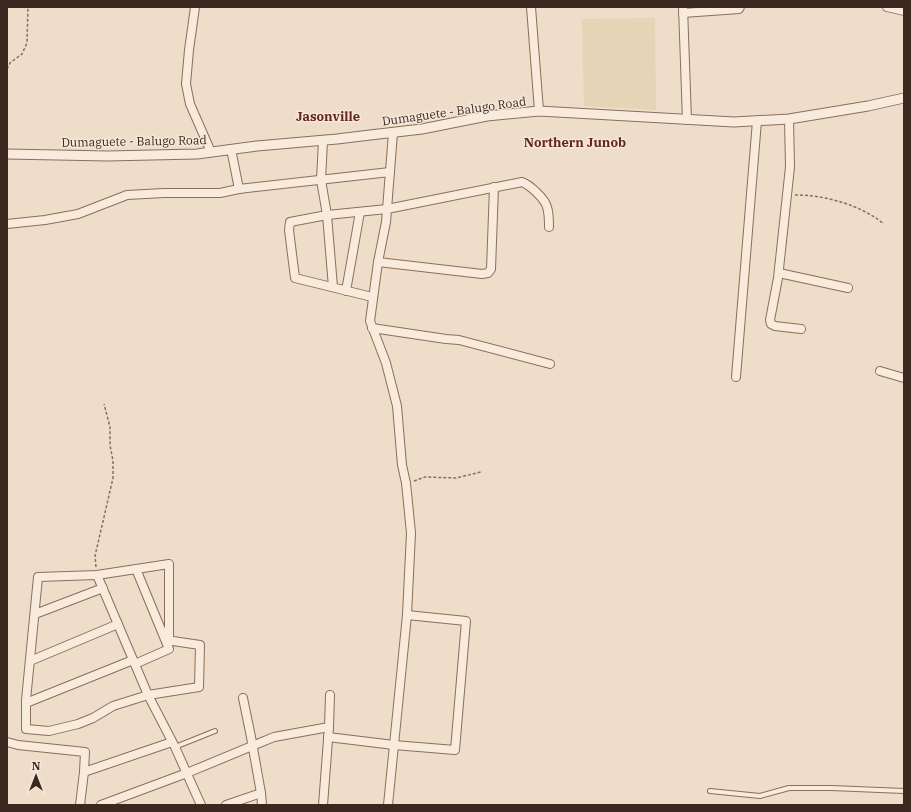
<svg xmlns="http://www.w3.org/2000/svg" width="911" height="812" viewBox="0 0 911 812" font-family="'IBM Plex Serif',serif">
  <rect width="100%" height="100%" fill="#eeddc9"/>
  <!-- farmland -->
  <path fill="#e3d5b6" d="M 655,18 L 656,110 L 584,106 L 582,19 Z"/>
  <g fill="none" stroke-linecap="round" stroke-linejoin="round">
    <!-- service casing -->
    <g stroke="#8a6e5e" stroke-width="6">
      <g id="service">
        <path d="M 175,747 L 215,731"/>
        <path d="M 710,791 L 760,796 L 789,788 L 831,788 L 904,791"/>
      </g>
    </g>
    <!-- minor casing -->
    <g stroke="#8a6e5e" stroke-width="10">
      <g id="minor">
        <path d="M 195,7 L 189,50 L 186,84 L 190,104 L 211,152"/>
        <path d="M 531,7 L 539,111"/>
        <path d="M 683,7 L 687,120"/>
        <path d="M 887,7 L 904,11"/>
        <path d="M 683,13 L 739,9 L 740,7"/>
        <path d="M 789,119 L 790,167 L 778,278 L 770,320 L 771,324 L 775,326 L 801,329"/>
        <path d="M 323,141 L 321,180 L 327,215 L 333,287"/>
        <path d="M 231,149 L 239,189"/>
        <path d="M 7,224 L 45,220 L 78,214 L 127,195 L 164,193 L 220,193 L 239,189 L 390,172"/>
        <path d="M 378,262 L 482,274 L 488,273 L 491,269 L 494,187"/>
        <path d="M 779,273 L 848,288"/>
        <path d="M 346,291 L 360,212"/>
        <path d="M 372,297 L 295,278 L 289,230 L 290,222 L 327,215 L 387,209 L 522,182 C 530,185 545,199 547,207 C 549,213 549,221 549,227"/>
        <path d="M 372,328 L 446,339 L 459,340 L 550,364"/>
        <path d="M 880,371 L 904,378"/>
        <path d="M 736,377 L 757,121"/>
        <path d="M 97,575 L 148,695 L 175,747 L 201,805"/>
        <path d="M 35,614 L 103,588"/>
        <path d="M 166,640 L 200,645 L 199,687 L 148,695 L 113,706 L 93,718 L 78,724 L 49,731 L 26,729 L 26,700 L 38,577 L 97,575 L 169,564 L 169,640"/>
        <path d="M 30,661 L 118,624"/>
        <path d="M 135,664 L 169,649 L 136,569"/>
        <path d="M 243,698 L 251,737 L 261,793 L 262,805"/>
        <path d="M 26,703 L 133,660"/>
        <path d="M 328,737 L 394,745 L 455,750 L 466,621 L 407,615"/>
        <path d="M 7,742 L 18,745 L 85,752 L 84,772 L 80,805"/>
        <path d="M 84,772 L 172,742"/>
        <path d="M 101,805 L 187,773 L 274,737 L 329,727"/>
        <path d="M 226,805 L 261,793"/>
        <path d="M 323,805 L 329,727 L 330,695"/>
        <path d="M 388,805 L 407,615 L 411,533 L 406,483 L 402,465 L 397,406 L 386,363 L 370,321 L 378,262 L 386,222 L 393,133"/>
      </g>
    </g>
    <!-- tertiary casing -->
    <g stroke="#8a6e5e" stroke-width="11">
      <path id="tertiary" d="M 7,154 L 107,156 L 197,154 L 257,146 L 337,139 L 370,135 L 422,129 L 487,116 L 539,111 L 734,122 L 789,119 L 868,106 L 904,98"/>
    </g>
    <!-- path -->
    <g stroke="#8a6e5e" stroke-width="1.5" stroke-dasharray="3 2" stroke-linecap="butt">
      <path d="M 7,69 L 10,63 L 22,54 L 27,43 L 28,7"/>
      <path d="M 795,195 C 825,195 861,205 884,224"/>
      <path d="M 414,481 L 425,477 L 456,478 L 481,472"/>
      <path d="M 96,567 L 95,556 L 113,478 L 113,461 L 110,445 L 110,427 L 104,404"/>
    </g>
    <!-- service -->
    <use href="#service" stroke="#f8ebdc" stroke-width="4"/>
    <!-- minor -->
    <use href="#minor" stroke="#f8ebdc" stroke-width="8"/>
    <!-- tertiary -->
    <use href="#tertiary" stroke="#f8ebdc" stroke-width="9"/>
  </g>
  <g text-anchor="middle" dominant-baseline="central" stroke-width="3" stroke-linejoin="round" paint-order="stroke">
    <!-- street labels -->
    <g font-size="12" fill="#3b2921" stroke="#f5e8d8">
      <text transform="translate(454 111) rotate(-8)">Dumaguete - Balugo Road</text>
      <text transform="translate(134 141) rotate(-1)">Dumaguete - Balugo Road</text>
    </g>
    <!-- neighbourhood labels -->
    <g font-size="13" font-weight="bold" fill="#662521" stroke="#f5e8d8">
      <text x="328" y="116">Jasonville</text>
      <text x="575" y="142">Northern Junob</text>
    </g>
  </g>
  <!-- border -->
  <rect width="911" height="812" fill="none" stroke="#3b2921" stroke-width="16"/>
  <!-- north arrow -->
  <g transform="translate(36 776)" stroke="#f5e8d8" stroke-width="3" paint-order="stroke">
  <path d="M0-3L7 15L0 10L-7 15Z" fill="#3b2921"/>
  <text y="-6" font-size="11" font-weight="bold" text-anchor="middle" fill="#3b2921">N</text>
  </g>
</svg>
